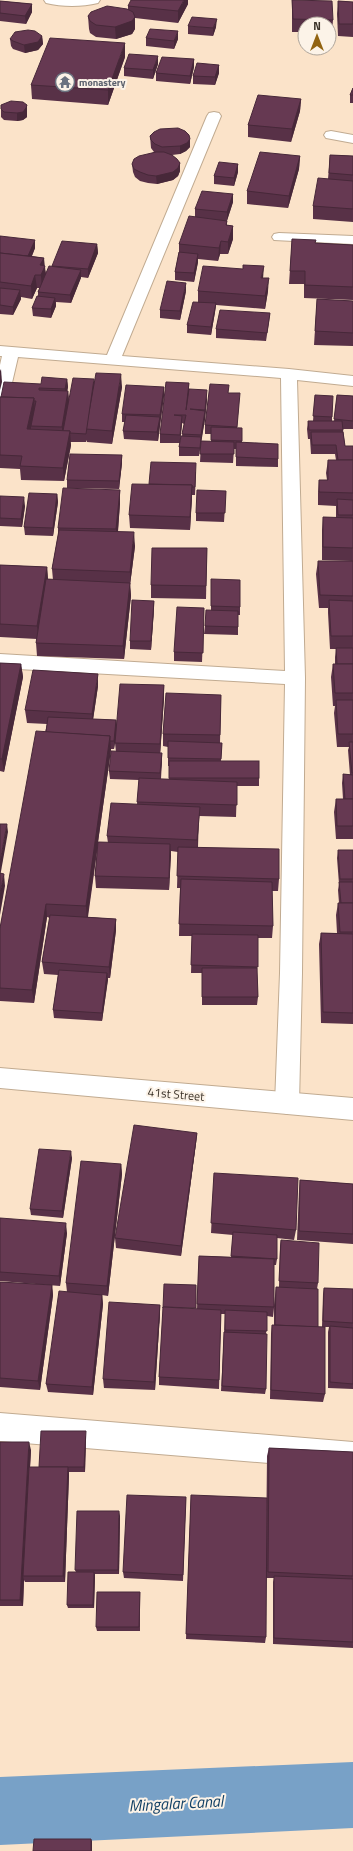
<svg xmlns="http://www.w3.org/2000/svg" width="353" height="1851" viewBox="0 0 353 1851" font-family="'Titillium Web',sans-serif">
  <rect width="100%" height="100%" fill="#fbe3c9"/>
  <g fill="none" stroke-linecap="round" stroke-linejoin="round">
    <!-- canal -->
    <path fill="#78a1c7" fill-rule="evenodd" d="M 353,1762 L 353,1828 L 0,1845 L 0,1777 Z"/>
    <!-- minor casing -->
    <g stroke="#c1ab91" stroke-width="2">
      <g id="minor">
        <path d="M 44,0 L 100,0 L 98,3 C 82,7 62,7 46,3 Z"/>
        <path d="M 214,112 L 219,113 L 221,116 L 122,356 L 289,369 L 353,376 L 353,386 L 297,380 L 305,678 L 302,973 L 299,1104 L 295,1111 L 287,1114 L 279,1111 L 275,1104 L 280,973 L 285,684 L 0,668 L 0,654 L 285,671 L 281,378 L 18,357 L 8,400 L 6,404 L 0,405 L 0,365 L 2,356 L 0,356 L 0,346 L 107,355 L 207,116 L 209,113 Z"/>
        <path d="M 331,131 L 353,135 L 353,143 L 326,138 L 324,135 L 326,132 Z"/>
        <path d="M 279,233 L 353,236 L 353,244 L 274,240 L 272,237 L 274,234 Z"/>
        <path d="M 0,1413 L 353,1442 L 353,1470 L 0,1441 Z"/>
      </g>
    </g>
    <!-- tertiary casing -->
    <g stroke="#c1ab91" stroke-width="2">
      <path id="tertiary" d="M 0,1068 L 353,1098 L 353,1120 L 0,1088 Z"/>
    </g>
    <!-- minor -->
    <use href="#minor" fill="#fff" fill-rule="evenodd"/>
    <!-- tertiary -->
    <use href="#tertiary" fill="#fff" fill-rule="evenodd"/>
  </g>
  <!-- wall -->
  <g fill="#583147" fill-rule="evenodd">
    <path d="M 292,0 L 333,20 L 332,32 L 329,32 L 329,24 L 305,24 L 305,32 L 292,32 Z"/>
    <path d="M 0,1 L 32,4 L 32,12 L 26,24 L 0,21 Z"/>
    <path d="M 338,1 L 353,2 L 353,37 L 338,36 L 337,14 Z"/>
    <path d="M 188,4 L 178,23 L 135,18 L 135,29 L 132,34 L 116,39 L 96,37 L 90,33 L 89,29 L 88,16 L 128,9 L 128,6 Z"/>
    <path d="M 188,26 L 216,27 L 213,36 L 188,34 Z"/>
    <path d="M 42,36 L 43,44 L 38,50 L 25,53 L 13,49 L 11,46 L 10,39 Z"/>
    <path d="M 146,38 L 178,39 L 174,49 L 146,46 Z"/>
    <path d="M 125,57 L 108,105 L 32,99 L 31,85 Z"/>
    <path d="M 194,59 L 194,67 L 190,84 L 156,81 L 156,73 Z"/>
    <path d="M 158,64 L 153,79 L 124,76 L 124,68 Z"/>
    <path d="M 219,65 L 219,73 L 215,85 L 193,84 L 193,76 Z"/>
    <path d="M 353,88 L 353,103 L 350,103 L 350,95 Z"/>
    <path d="M 301,99 L 300,111 L 291,142 L 248,137 L 248,125 Z"/>
    <path d="M 27,105 L 27,117 L 23,120 L 17,121 L 4,120 L 1,117 L 1,109 Z"/>
    <path d="M 150,136 L 190,147 L 186,151 L 180,154 L 172,155 L 180,163 L 180,171 L 178,176 L 173,180 L 157,184 L 148,183 L 140,181 L 135,177 L 133,172 L 132,164 L 154,152 L 151,148 Z"/>
    <path d="M 330,155 L 353,156 L 353,222 L 313,219 L 313,206 L 328,179 Z"/>
    <path d="M 300,156 L 299,169 L 288,208 L 247,204 L 247,191 Z"/>
    <path d="M 238,164 L 238,172 L 234,186 L 214,184 L 214,176 Z"/>
    <path d="M 233,194 L 233,202 L 227,220 L 227,225 L 233,226 L 233,239 L 228,254 L 220,254 L 218,261 L 198,259 L 198,262 L 194,282 L 175,280 L 175,272 L 179,252 L 179,244 L 195,217 L 195,209 Z"/>
    <path d="M 0,236 L 35,248 L 32,256 L 44,258 L 44,266 L 46,273 L 52,267 L 52,266 L 97,244 L 98,253 L 88,278 L 81,277 L 71,303 L 56,302 L 56,306 L 51,318 L 33,316 L 32,308 L 38,296 L 38,292 L 40,288 L 37,288 L 32,299 L 21,297 L 21,299 L 13,315 L 0,314 Z"/>
    <path d="M 292,239 L 315,243 L 353,245 L 353,300 L 304,298 L 304,284 L 289,284 Z"/>
    <path d="M 263,278 L 268,291 L 265,309 L 216,305 L 215,312 L 211,335 L 187,333 L 187,325 L 198,302 L 198,291 Z"/>
    <path d="M 186,291 L 180,320 L 160,318 L 160,310 Z"/>
    <path d="M 317,299 L 353,301 L 353,346 L 314,345 Z"/>
    <path d="M 270,313 L 269,322 L 266,341 L 216,338 L 216,329 Z"/>
    <path d="M 67,379 L 68,387 L 67,391 L 68,391 L 69,400 L 94,382 L 122,387 L 112,444 L 87,442 L 86,440 L 86,442 L 70,442 L 71,445 L 64,481 L 21,480 L 20,469 L 0,468 L 0,397 L 41,384 Z"/>
    <path d="M 189,383 L 189,392 L 207,399 L 205,419 L 201,441 L 211,442 L 211,434 L 205,434 L 205,425 L 229,393 L 239,402 L 237,428 L 242,428 L 242,442 L 278,459 L 278,467 L 236,466 L 236,449 L 234,449 L 233,463 L 200,462 L 201,444 L 199,456 L 179,456 L 179,447 L 182,436 L 184,424 L 182,423 L 180,443 L 160,443 L 160,434 Z"/>
    <path d="M 164,387 L 164,396 L 158,441 L 124,439 L 123,431 L 125,422 L 122,422 L 122,414 Z"/>
    <path d="M 315,395 L 332,417 L 332,421 L 334,421 L 337,395 L 353,396 L 353,429 L 343,429 L 345,446 L 353,446 L 353,561 L 322,560 L 322,530 L 323,517 L 336,518 L 336,506 L 318,505 L 318,493 L 319,480 L 327,480 L 326,473 L 328,460 L 336,460 L 335,454 L 311,454 L 310,439 L 308,439 L 307,429 L 308,421 L 313,421 Z"/>
    <path d="M 122,455 L 122,463 L 119,489 L 67,488 L 67,480 Z"/>
    <path d="M 196,472 L 195,495 L 192,495 L 190,530 L 130,528 L 129,515 L 149,484 Z"/>
    <path d="M 120,490 L 120,503 L 118,532 L 135,546 L 130,585 L 131,596 L 124,659 L 37,656 L 36,643 L 37,639 L 0,637 L 0,565 L 47,567 L 48,579 L 53,580 L 52,569 L 58,535 L 58,528 Z"/>
    <path d="M 226,491 L 224,522 L 196,521 L 196,513 Z"/>
    <path d="M 57,494 L 58,502 L 53,536 L 25,535 L 24,527 Z"/>
    <path d="M 0,496 L 25,506 L 22,527 L 0,526 Z"/>
    <path d="M 207,548 L 206,599 L 151,598 L 151,585 Z"/>
    <path d="M 318,561 L 353,561 L 353,839 L 336,839 L 334,812 L 336,799 L 343,799 L 342,783 L 343,774 L 350,775 L 348,750 L 349,747 L 337,747 L 334,713 L 335,706 L 333,706 L 331,677 L 333,664 L 335,664 L 335,657 L 336,649 L 330,649 L 328,613 L 328,608 L 319,608 L 316,574 Z"/>
    <path d="M 211,579 L 240,607 L 240,615 L 238,615 L 238,635 L 204,634 L 205,626 L 211,611 Z"/>
    <path d="M 154,601 L 154,609 L 151,650 L 130,649 L 130,641 Z"/>
    <path d="M 204,608 L 202,662 L 174,661 L 174,652 Z"/>
    <path d="M 0,663 L 21,664 L 23,677 L 4,772 L 0,771 Z"/>
    <path d="M 164,685 L 164,698 L 160,753 L 162,753 L 162,761 L 161,779 L 169,779 L 169,766 L 168,766 L 168,747 L 163,746 L 163,734 L 221,695 L 220,743 L 222,743 L 221,761 L 259,778 L 259,786 L 237,786 L 236,817 L 199,816 L 198,847 L 279,879 L 278,891 L 272,891 L 273,926 L 272,938 L 258,938 L 257,973 L 258,997 L 257,1005 L 202,1005 L 202,973 L 191,973 L 192,936 L 179,936 L 180,888 L 177,888 L 178,852 L 171,851 L 169,890 L 96,888 L 95,876 L 98,845 L 88,917 L 116,919 L 116,930 L 110,978 L 108,978 L 102,1021 L 54,1018 L 53,1010 L 58,975 L 44,974 L 42,962 L 50,918 L 47,917 L 34,1003 L 0,1001 L 0,928 L 47,724 L 27,723 L 25,710 L 98,686 L 93,719 L 116,720 L 117,727 ZM 116,735 L 115,743 L 116,752 L 109,771 L 110,779 L 139,780 L 137,804 L 107,836 L 108,843 L 98,842 L 111,749 L 114,749 Z"/>
    <path d="M 338,850 L 353,850 L 353,1024 L 321,1023 L 319,944 L 321,933 L 337,933 L 336,915 L 338,903 L 339,903 L 338,890 L 339,884 L 337,858 Z"/>
    <path d="M 197,1133 L 196,1143 L 181,1256 L 116,1248 L 115,1238 Z"/>
    <path d="M 72,1158 L 63,1218 L 31,1215 L 30,1209 Z"/>
    <path d="M 121,1164 L 122,1174 L 108,1296 L 102,1295 L 103,1304 L 93,1395 L 48,1392 L 46,1384 L 67,1292 L 66,1283 Z"/>
    <path d="M 214,1173 L 296,1230 L 294,1240 L 277,1238 L 277,1259 L 276,1265 L 274,1265 L 274,1305 L 276,1287 L 307,1288 L 279,1287 L 280,1246 L 281,1240 L 318,1283 L 317,1289 L 318,1327 L 325,1394 L 323,1402 L 270,1399 L 271,1334 L 272,1325 L 274,1325 L 274,1308 L 273,1317 L 267,1316 L 266,1334 L 266,1389 L 265,1394 L 221,1391 L 225,1314 L 221,1314 L 219,1389 L 159,1385 L 159,1377 L 163,1314 L 163,1308 L 197,1309 L 199,1256 L 231,1257 L 233,1235 L 211,1233 Z"/>
    <path d="M 300,1180 L 353,1184 L 353,1244 L 297,1240 L 299,1190 Z"/>
    <path d="M 0,1218 L 67,1233 L 60,1286 L 0,1281 Z"/>
    <path d="M 0,1282 L 52,1285 L 53,1295 L 40,1390 L 0,1387 Z"/>
    <path d="M 324,1288 L 353,1289 L 353,1389 L 328,1388 L 328,1332 L 329,1327 L 322,1327 L 323,1294 Z"/>
    <path d="M 160,1305 L 160,1314 L 155,1390 L 104,1388 L 103,1379 Z"/>
    <path d="M 86,1436 L 85,1472 L 69,1472 L 69,1475 L 65,1582 L 25,1582 L 24,1580 L 23,1606 L 0,1606 L 0,1442 L 31,1450 L 30,1467 L 40,1467 Z"/>
    <path d="M 269,1448 L 353,1452 L 353,1648 L 273,1644 L 273,1582 L 274,1578 L 266,1578 L 266,1637 L 265,1643 L 186,1639 L 191,1495 L 266,1553 L 267,1456 Z"/>
    <path d="M 186,1497 L 183,1581 L 124,1578 L 123,1572 Z"/>
    <path d="M 120,1516 L 119,1574 L 95,1574 L 94,1608 L 68,1608 L 67,1605 L 76,1572 L 75,1570 Z"/>
    <path d="M 140,1592 L 140,1631 L 97,1631 L 96,1627 Z"/>
  </g>
  <!-- shaded-wall -->
  <g fill="#472839">
    <path d="M 184,0 L 188,0 L 188,4 L 178,23 L 178,11 Z"/>
    <path d="M 32,4 L 32,12 L 26,24 L 25,16 Z"/>
    <path d="M 135,17 L 135,29 L 132,34 L 116,39 L 115,27 Z"/>
    <path d="M 217,19 L 216,27 L 213,36 L 213,28 Z"/>
    <path d="M 178,31 L 178,39 L 174,49 L 174,41 Z"/>
    <path d="M 42,36 L 43,44 L 38,50 L 25,53 L 24,45 Z"/>
    <path d="M 125,43 L 125,57 L 108,105 L 108,90 Z"/>
    <path d="M 158,56 L 158,64 L 153,79 L 153,70 Z"/>
    <path d="M 194,59 L 194,67 L 190,84 L 190,76 Z"/>
    <path d="M 219,65 L 219,73 L 215,85 L 215,77 Z"/>
    <path d="M 301,99 L 300,111 L 291,142 L 292,129 Z"/>
    <path d="M 27,105 L 27,117 L 23,120 L 17,121 L 17,113 Z"/>
    <path d="M 190,139 L 190,147 L 186,151 L 180,154 L 180,146 Z"/>
    <path d="M 300,156 L 299,169 L 288,208 L 289,196 Z"/>
    <path d="M 180,163 L 180,171 L 178,176 L 173,180 L 157,184 L 156,176 Z"/>
    <path d="M 238,164 L 238,172 L 234,186 L 234,178 Z"/>
    <path d="M 233,194 L 233,202 L 227,221 L 227,212 Z"/>
    <path d="M 233,226 L 233,239 L 228,254 L 228,242 Z"/>
    <path d="M 35,240 L 35,248 L 28,265 L 27,256 Z"/>
    <path d="M 221,241 L 220,254 L 218,261 L 219,248 Z"/>
    <path d="M 97,244 L 98,253 L 88,278 L 88,269 Z"/>
    <path d="M 198,254 L 198,262 L 194,282 L 194,273 Z"/>
    <path d="M 44,258 L 45,268 L 45,266 L 46,279 L 42,288 L 40,265 Z"/>
    <path d="M 264,266 L 263,279 L 261,278 Z"/>
    <path d="M 81,270 L 81,278 L 71,303 L 70,295 Z"/>
    <path d="M 35,275 L 37,288 L 32,299 L 31,286 Z"/>
    <path d="M 269,278 L 268,291 L 265,309 L 265,296 Z"/>
    <path d="M 186,283 L 186,291 L 180,320 L 180,311 Z"/>
    <path d="M 20,290 L 21,299 L 13,315 L 13,307 Z"/>
    <path d="M 55,298 L 56,306 L 51,318 L 51,309 Z"/>
    <path d="M 216,303 L 215,312 L 211,335 L 211,327 Z"/>
    <path d="M 1,369 L 2,382 L 0,390 L 0,371 Z"/>
    <path d="M 121,374 L 122,387 L 112,444 L 112,431 Z"/>
    <path d="M 67,379 L 68,387 L 66,398 L 65,389 Z"/>
    <path d="M 164,387 L 164,396 L 160,424 L 160,415 Z"/>
    <path d="M 207,390 L 207,399 L 205,419 L 201,444 L 201,435 L 205,411 Z"/>
    <path d="M 68,391 L 69,400 L 62,436 L 62,427 Z"/>
    <path d="M 34,398 L 35,411 L 31,426 L 31,429 L 28,442 L 27,429 Z"/>
    <path d="M 182,416 L 182,424 L 180,443 L 180,435 Z"/>
    <path d="M 160,417 L 160,425 L 158,441 L 157,432 Z"/>
    <path d="M 70,431 L 71,445 L 64,481 L 63,468 Z"/>
    <path d="M 122,455 L 122,463 L 119,489 L 119,481 Z"/>
    <path d="M 192,485 L 192,498 L 190,530 L 190,517 Z"/>
    <path d="M 120,490 L 120,503 L 117,542 L 116,529 Z"/>
    <path d="M 57,494 L 58,502 L 53,536 L 53,528 Z"/>
    <path d="M 24,497 L 25,506 L 22,527 L 21,519 Z"/>
    <path d="M 134,532 L 135,546 L 130,585 L 130,572 Z"/>
    <path d="M 47,567 L 48,580 L 39,639 L 37,626 Z"/>
    <path d="M 130,583 L 131,596 L 124,659 L 123,646 Z"/>
    <path d="M 154,601 L 154,609 L 151,650 L 151,641 Z"/>
    <path d="M 21,664 L 23,677 L 4,772 L 2,759 Z"/>
    <path d="M 98,674 L 98,686 L 92,727 L 92,714 Z"/>
    <path d="M 164,685 L 164,698 L 160,757 L 160,744 Z"/>
    <path d="M 116,720 L 117,729 L 114,749 L 114,741 Z"/>
    <path d="M 110,736 L 111,750 L 87,920 L 86,906 Z"/>
    <path d="M 162,753 L 162,761 L 160,781 L 160,773 Z"/>
    <path d="M 200,807 L 199,819 L 197,852 L 197,840 Z"/>
    <path d="M 7,824 L 8,832 L 0,877 L 0,862 Z"/>
    <path d="M 170,844 L 171,856 L 169,890 L 169,878 Z"/>
    <path d="M 4,874 L 5,886 L 0,915 L 0,893 Z"/>
    <path d="M 46,904 L 47,917 L 34,1003 L 32,990 Z"/>
    <path d="M 116,919 L 116,930 L 110,978 L 109,967 Z"/>
    <path d="M 107,973 L 108,980 L 102,1021 L 102,1013 Z"/>
    <path d="M 197,1133 L 196,1143 L 181,1256 L 181,1246 Z"/>
    <path d="M 71,1151 L 72,1158 L 63,1218 L 62,1211 Z"/>
    <path d="M 121,1164 L 122,1174 L 108,1296 L 107,1286 Z"/>
    <path d="M 66,1223 L 67,1233 L 60,1286 L 59,1276 Z"/>
    <path d="M 52,1285 L 53,1295 L 40,1390 L 38,1381 Z"/>
    <path d="M 102,1295 L 103,1304 L 93,1395 L 92,1387 Z"/>
    <path d="M 160,1305 L 160,1314 L 155,1390 L 154,1382 Z"/>
    <path d="M 86,1431 L 86,1436 L 85,1472 L 84,1467 Z"/>
    <path d="M 29,1442 L 31,1450 L 24,1576 L 23,1576 L 24,1580 L 23,1606 L 20,1600 Z"/>
    <path d="M 68,1467 L 69,1475 L 65,1582 L 63,1576 Z"/>
    <path d="M 119,1511 L 120,1516 L 119,1574 L 118,1570 Z"/>
    <path d="M 94,1572 L 95,1576 L 94,1608 L 93,1605 Z"/>
    <path d="M 91,1839 L 92,1841 L 92,1851 L 91,1851 Z"/>
  </g>
  <!-- building -->
  <g fill="#663952" stroke="#472839">
    <path d="M 131,0 L 184,0 L 178,11 L 128,6 Z"/>
    <path d="M 292,0 L 332,1 L 333,20 L 293,19 Z"/>
    <path d="M 0,1 L 32,4 L 25,16 L 0,13 Z"/>
    <path d="M 338,1 L 353,2 L 353,24 L 339,24 Z"/>
    <path d="M 107,6 L 127,9 L 133,12 L 135,17 L 132,21 L 115,27 L 96,25 L 90,21 L 88,16 L 91,12 Z"/>
    <path d="M 192,17 L 217,19 L 213,28 L 188,26 Z"/>
    <path d="M 150,29 L 178,31 L 174,41 L 146,38 Z"/>
    <path d="M 28,30 L 35,31 L 42,36 L 38,42 L 24,45 L 13,41 L 10,39 L 15,32 Z"/>
    <path d="M 50,38 L 125,43 L 108,90 L 31,85 Z"/>
    <path d="M 129,54 L 158,56 L 153,70 L 124,68 Z"/>
    <path d="M 162,57 L 194,59 L 190,76 L 156,73 Z"/>
    <path d="M 197,63 L 219,65 L 215,77 L 193,76 Z"/>
    <path d="M 353,88 L 353,95 L 350,95 Z"/>
    <path d="M 258,95 L 301,99 L 292,129 L 248,125 Z"/>
    <path d="M 11,101 L 23,102 L 27,105 L 26,108 L 23,112 L 17,113 L 4,112 L 1,109 L 1,105 Z"/>
    <path d="M 178,128 L 185,131 L 189,135 L 190,139 L 187,143 L 180,146 L 162,147 L 155,144 L 151,140 L 150,136 L 154,132 L 160,129 Z"/>
    <path d="M 156,152 L 164,152 L 172,155 L 177,159 L 180,163 L 178,168 L 173,172 L 156,176 L 148,175 L 140,172 L 134,169 L 132,164 L 134,159 L 139,156 Z"/>
    <path d="M 260,152 L 300,156 L 289,196 L 247,191 Z"/>
    <path d="M 330,155 L 353,156 L 353,175 L 329,173 Z"/>
    <path d="M 219,162 L 238,164 L 234,178 L 214,176 Z"/>
    <path d="M 318,178 L 353,181 L 353,209 L 313,206 Z"/>
    <path d="M 202,191 L 233,194 L 227,212 L 195,209 Z"/>
    <path d="M 189,216 L 227,221 L 226,225 L 233,226 L 228,242 L 221,241 L 219,248 L 179,244 Z"/>
    <path d="M 0,236 L 35,240 L 28,256 L 0,253 Z"/>
    <path d="M 292,239 L 316,240 L 315,243 L 353,245 L 353,287 L 305,285 L 305,271 L 290,271 Z"/>
    <path d="M 62,241 L 97,244 L 88,269 L 52,266 Z"/>
    <path d="M 179,252 L 198,254 L 194,273 L 175,272 Z"/>
    <path d="M 0,253 L 44,258 L 40,265 L 45,266 L 41,275 L 35,275 L 31,286 L 0,282 Z"/>
    <path d="M 243,265 L 264,266 L 261,278 L 269,278 L 265,296 L 198,291 L 203,266 L 243,269 Z"/>
    <path d="M 49,266 L 81,270 L 70,295 L 38,292 Z"/>
    <path d="M 167,281 L 186,283 L 180,311 L 160,310 Z"/>
    <path d="M 0,288 L 20,290 L 13,307 L 0,305 Z"/>
    <path d="M 37,296 L 55,298 L 51,309 L 32,308 Z"/>
    <path d="M 317,299 L 353,301 L 353,333 L 315,331 Z"/>
    <path d="M 193,302 L 216,303 L 211,327 L 187,325 Z"/>
    <path d="M 220,310 L 270,313 L 267,333 L 216,329 Z"/>
    <path d="M 96,373 L 121,374 L 112,431 L 86,429 Z"/>
    <path d="M 42,377 L 67,379 L 65,389 L 39,388 L 39,390 L 68,391 L 62,427 L 31,426 L 36,401 L 34,401 L 34,398 L 1,397 L 4,382 L 41,384 Z"/>
    <path d="M 73,378 L 94,379 L 86,434 L 70,433 L 70,431 L 63,431 Z"/>
    <path d="M 166,382 L 189,383 L 186,410 L 189,389 L 207,390 L 205,410 L 190,409 L 205,411 L 201,435 L 182,434 L 186,415 L 174,415 L 182,416 L 180,435 L 160,434 Z"/>
    <path d="M 210,384 L 229,385 L 228,393 L 240,393 L 237,427 L 205,425 Z"/>
    <path d="M 126,385 L 164,387 L 160,415 L 122,414 Z"/>
    <path d="M 315,395 L 333,396 L 332,417 L 313,416 Z"/>
    <path d="M 337,395 L 353,396 L 353,421 L 334,419 Z"/>
    <path d="M 0,397 L 34,398 L 27,429 L 70,431 L 63,468 L 20,466 L 22,456 L 0,455 Z"/>
    <path d="M 126,415 L 160,417 L 157,432 L 123,431 Z"/>
    <path d="M 308,421 L 342,421 L 343,430 L 309,430 Z"/>
    <path d="M 211,427 L 242,428 L 242,441 L 211,440 Z"/>
    <path d="M 311,432 L 343,432 L 345,446 L 353,446 L 353,460 L 338,460 L 336,445 L 312,445 Z"/>
    <path d="M 181,436 L 201,437 L 200,448 L 179,447 Z"/>
    <path d="M 201,441 L 234,442 L 234,454 L 200,454 Z"/>
    <path d="M 236,442 L 278,444 L 278,459 L 236,457 Z"/>
    <path d="M 70,454 L 122,455 L 119,481 L 67,480 Z"/>
    <path d="M 328,460 L 353,460 L 353,493 L 319,492 L 319,480 L 328,480 Z"/>
    <path d="M 151,462 L 196,463 L 195,487 L 192,487 L 192,485 L 149,484 Z"/>
    <path d="M 132,484 L 192,485 L 190,517 L 129,515 Z"/>
    <path d="M 63,488 L 120,490 L 116,529 L 58,528 Z"/>
    <path d="M 197,490 L 226,491 L 225,513 L 196,513 Z"/>
    <path d="M 29,493 L 57,494 L 53,528 L 24,527 Z"/>
    <path d="M 0,496 L 24,497 L 21,519 L 0,518 Z"/>
    <path d="M 337,499 L 353,500 L 353,515 L 338,515 Z"/>
    <path d="M 323,517 L 353,518 L 353,548 L 323,547 Z"/>
    <path d="M 59,530 L 134,532 L 130,572 L 52,569 Z"/>
    <path d="M 152,548 L 207,548 L 206,586 L 151,585 Z"/>
    <path d="M 318,561 L 353,561 L 353,596 L 320,595 Z"/>
    <path d="M 0,565 L 47,567 L 37,626 L 0,624 Z"/>
    <path d="M 46,579 L 130,583 L 123,646 L 36,643 Z"/>
    <path d="M 211,579 L 240,580 L 240,607 L 211,606 Z"/>
    <path d="M 132,600 L 154,601 L 151,641 L 130,641 Z"/>
    <path d="M 329,600 L 353,601 L 353,636 L 331,636 Z"/>
    <path d="M 177,607 L 204,608 L 203,653 L 174,652 Z"/>
    <path d="M 206,610 L 238,611 L 238,627 L 205,626 Z"/>
    <path d="M 336,648 L 353,648 L 353,664 L 337,664 Z"/>
    <path d="M 0,663 L 21,664 L 2,759 L 0,759 Z"/>
    <path d="M 333,664 L 353,664 L 353,693 L 335,693 Z"/>
    <path d="M 33,670 L 98,674 L 92,714 L 25,710 Z"/>
    <path d="M 120,684 L 164,685 L 160,744 L 115,743 Z"/>
    <path d="M 166,693 L 221,695 L 220,735 L 163,734 Z"/>
    <path d="M 336,700 L 353,700 L 353,734 L 338,734 Z"/>
    <path d="M 48,717 L 116,720 L 114,741 L 110,741 L 110,736 L 46,732 Z"/>
    <path d="M 36,731 L 110,736 L 86,906 L 46,904 L 32,990 L 0,988 L 0,928 Z"/>
    <path d="M 168,741 L 222,743 L 221,759 L 168,758 Z"/>
    <path d="M 349,742 L 353,742 L 353,773 L 352,773 Z"/>
    <path d="M 111,751 L 162,753 L 160,773 L 109,771 Z"/>
    <rect x="169" y="761" width="90" height="17"/>
    <path d="M 343,774 L 353,775 L 353,799 L 345,799 Z"/>
    <path d="M 139,778 L 237,782 L 237,805 L 137,802 Z"/>
    <path d="M 336,799 L 353,799 L 353,826 L 337,826 Z"/>
    <path d="M 111,803 L 200,807 L 197,840 L 107,836 Z"/>
    <path d="M 0,824 L 7,824 L 0,862 Z"/>
    <path d="M 98,842 L 170,844 L 169,878 L 95,876 Z"/>
    <path d="M 178,847 L 279,849 L 279,879 L 177,876 Z"/>
    <path d="M 338,850 L 353,850 L 353,879 L 340,879 Z"/>
    <path d="M 0,873 L 4,874 L 0,893 Z"/>
    <path d="M 181,879 L 272,882 L 273,926 L 179,924 Z"/>
    <path d="M 339,882 L 353,882 L 353,903 L 341,903 Z"/>
    <path d="M 338,903 L 353,903 L 353,932 L 340,932 Z"/>
    <path d="M 50,915 L 116,919 L 109,967 L 42,962 Z"/>
    <path d="M 321,933 L 353,934 L 353,1013 L 323,1012 Z"/>
    <path d="M 192,934 L 258,935 L 258,967 L 191,965 Z"/>
    <path d="M 202,968 L 257,968 L 258,997 L 202,997 Z"/>
    <path d="M 59,970 L 107,973 L 102,1013 L 53,1010 Z"/>
    <path d="M 134,1125 L 197,1133 L 181,1246 L 115,1238 Z"/>
    <path d="M 39,1149 L 71,1151 L 62,1211 L 30,1209 Z"/>
    <path d="M 81,1161 L 121,1164 L 107,1286 L 66,1283 Z"/>
    <path d="M 214,1173 L 298,1178 L 296,1230 L 211,1223 Z"/>
    <path d="M 300,1180 L 353,1184 L 353,1234 L 299,1231 Z"/>
    <path d="M 0,1218 L 66,1223 L 59,1276 L 0,1272 Z"/>
    <path d="M 233,1232 L 277,1235 L 277,1259 L 231,1256 Z"/>
    <path d="M 281,1240 L 319,1243 L 318,1283 L 279,1281 Z"/>
    <path d="M 199,1256 L 274,1259 L 274,1307 L 197,1304 Z"/>
    <path d="M 0,1282 L 52,1285 L 38,1381 L 0,1378 Z"/>
    <path d="M 164,1284 L 196,1285 L 196,1308 L 163,1307 L 163,1308 Z"/>
    <path d="M 276,1287 L 318,1289 L 318,1327 L 275,1325 Z"/>
    <path d="M 324,1288 L 353,1289 L 353,1323 L 323,1321 Z"/>
    <path d="M 59,1291 L 102,1295 L 92,1387 L 46,1384 Z"/>
    <path d="M 109,1302 L 160,1305 L 154,1382 L 103,1379 Z"/>
    <path d="M 163,1307 L 221,1310 L 219,1380 L 159,1377 Z"/>
    <path d="M 225,1310 L 267,1312 L 267,1331 L 225,1330 Z"/>
    <path d="M 272,1325 L 325,1327 L 325,1394 L 271,1390 Z"/>
    <path d="M 330,1326 L 353,1328 L 353,1384 L 330,1382 Z"/>
    <path d="M 224,1332 L 267,1334 L 266,1389 L 222,1386 Z"/>
    <path d="M 41,1431 L 86,1431 L 84,1467 L 39,1467 Z"/>
    <path d="M 0,1442 L 29,1442 L 20,1600 L 0,1600 Z"/>
    <path d="M 269,1448 L 353,1452 L 353,1576 L 268,1572 Z"/>
    <path d="M 29,1467 L 68,1467 L 63,1576 L 23,1576 Z"/>
    <path d="M 127,1495 L 186,1497 L 183,1575 L 123,1572 Z"/>
    <path d="M 191,1495 L 267,1498 L 266,1637 L 186,1634 Z"/>
    <path d="M 77,1511 L 119,1511 L 118,1570 L 75,1570 Z"/>
    <path d="M 68,1572 L 94,1572 L 93,1605 L 67,1605 Z"/>
    <path d="M 274,1576 L 353,1579 L 353,1642 L 274,1638 Z"/>
    <path d="M 97,1592 L 140,1592 L 139,1627 L 96,1627 Z"/>
    <path d="M 34,1839 L 91,1839 L 91,1851 L 33,1851 Z"/>
  </g>
  <!-- icons -->
  <defs>
    <g id="temple-ring" transform="scale(1)"><circle r="9.5" fill="#fcf3e8" stroke="#6b7280" stroke-width="1.5"/><path d="M0-6L5-2H3V0L6.5 2.5H4V6H1.5V3h-3V6H-4V2.5H-6.5L-3 0V-2H-5Z" fill="#6b7280"/></g>
  </defs>
  <g fill-rule="evenodd">
    <use href="#temple-ring" x="65" y="82"/>
  </g>
  <g text-anchor="middle" dominant-baseline="central" stroke-width="4" stroke-linejoin="round" paint-order="stroke">
    <!-- far-worship labels -->
    <g font-size="10" font-weight="bold" fill="#5b616d" stroke="#fcf3e8" text-anchor="start">
      <text x="79" y="82">monastery</text>
    </g>
    <!-- street labels -->
    <g font-size="12" fill="#3c3329" stroke="#fcf3e8">
      <text transform="translate(176 1094) rotate(5)">41st Street</text>
    </g>
    <!-- near-water labels -->
    <g font-size="16" font-style="italic" fill="#103f64" stroke="#fcf3e8">
      <text transform="translate(176 1803) rotate(-3)">Mingalar Canal</text>
    </g>
  </g>
  <!-- north arrow -->
  <g transform="translate(317 36)"><circle r="19" fill="#fcf3e8" stroke="#afa69c"/>
  <path d="M0-3L7 15L0 10L-7 15Z" fill="#926310"/>
  <text y="-6" font-size="11" font-weight="bold" text-anchor="middle" fill="#3c3329">N</text>
  </g>
</svg>
